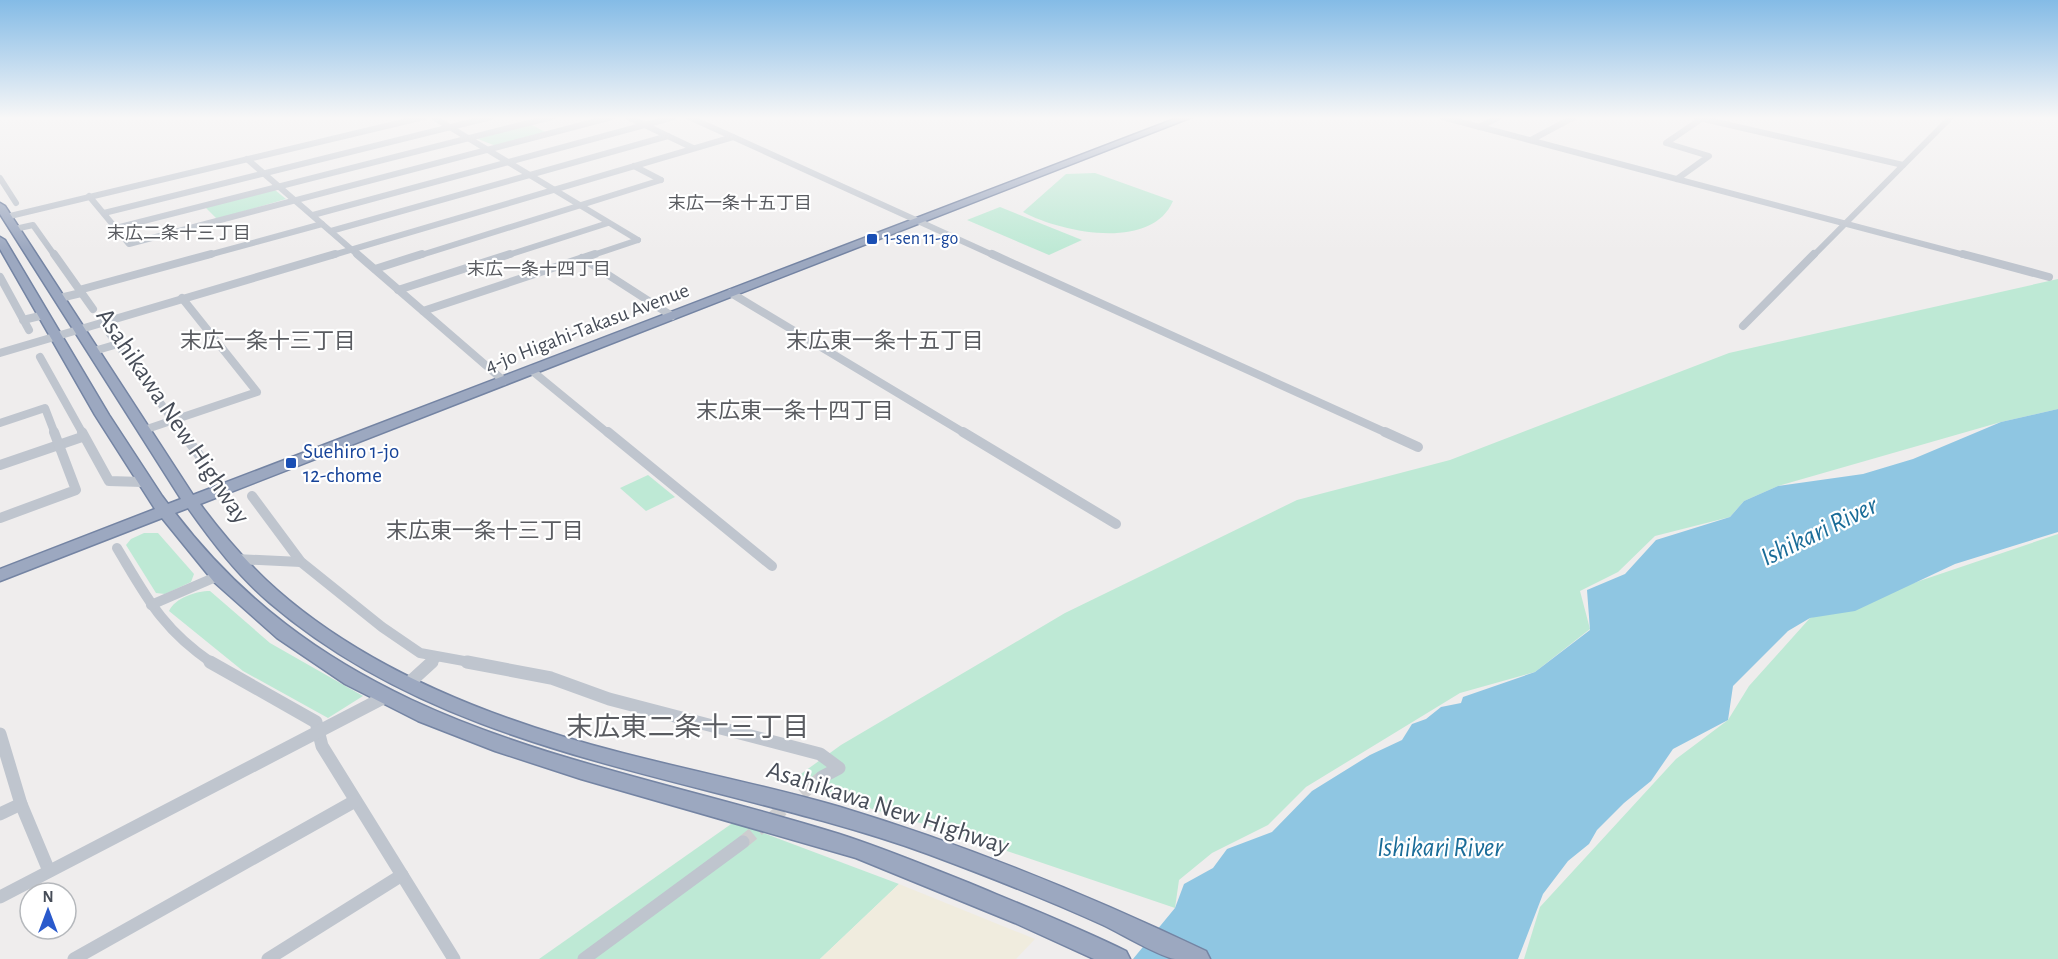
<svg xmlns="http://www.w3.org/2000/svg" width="2058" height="959" viewBox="0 0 2058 959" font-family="'Alegreya Sans','Noto Sans JP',sans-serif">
  <rect width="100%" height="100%" fill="#efeded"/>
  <!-- green -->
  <g fill="#bee9d5">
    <path d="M 530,124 L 547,133 L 496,146 L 478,139 Z"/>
    <path d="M 1095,173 L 1173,201 C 1151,252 1060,232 1023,212 L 1066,174 Z"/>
    <path d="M 275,190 L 286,199 L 217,219 L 205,207 Z"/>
    <path d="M 1000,207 L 1082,240 L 1049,255 L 967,220 Z"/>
    <path d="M 2058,279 L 2058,409 L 2001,422 L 1778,486 L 1744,501 L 1730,517 L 1655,536 L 1618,572 L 1580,591 L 1590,629 L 1535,672 L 1460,693 L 1306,787 L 1268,825 L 1212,853 L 1179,880 L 1175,908 L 951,832 L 787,784 L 841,745 L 1065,613 L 1297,500 L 1450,460 L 1729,353 Z"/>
    <path d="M 648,475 L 675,497 L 646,511 L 620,488 Z"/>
    <path d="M 144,533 L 158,533 L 194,574 L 191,582 L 165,594 L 156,593 L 126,545 L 131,539 Z"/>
    <path d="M 2058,534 L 2058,959 L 1524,959 L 1540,907 L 1676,759 L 1728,720 L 1749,686 L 1810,618 Z"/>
    <path d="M 210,591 L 270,643 L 363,696 L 328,718 L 243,671 L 169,611 C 175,598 196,591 210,591 Z"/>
    <path d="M 734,822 L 899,884 L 820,959 L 539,959 Z"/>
  </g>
  <!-- sand -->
  <path fill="#f0ecde" d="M 899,884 L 1035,939 L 1016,959 L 820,959 Z"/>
  <!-- water -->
  <path fill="#8fc6e2" d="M 2058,409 L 2058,532 L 1955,564 L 1855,611 L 1810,618 L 1788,631 L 1733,686 L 1728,720 L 1673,749 L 1651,781 L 1624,803 L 1597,830 L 1589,844 L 1568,861 L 1543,894 L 1518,959 L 1133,959 L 1175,908 L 1184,884 L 1213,868 L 1227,849 L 1272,832 L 1312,791 L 1370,755 L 1402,740 L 1412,724 L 1426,719 L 1441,707 L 1461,703 L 1463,697 L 1535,672 L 1590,630 L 1587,590 L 1625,574 L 1656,540 L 1730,517 L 1744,501 L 1778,486 L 1863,474 L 1913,459 L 2001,422 Z"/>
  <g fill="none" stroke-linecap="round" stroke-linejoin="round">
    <!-- minor-tunnel -->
    <path stroke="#cdcdcf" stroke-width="13" stroke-dasharray="13 6" stroke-linecap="butt" d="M 743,842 L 822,777"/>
    <!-- trunk casing -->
    <g stroke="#7484a3" stroke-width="3">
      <path id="trunk" d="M 1180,117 L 1192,117 L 200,504 C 220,531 242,557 266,580 C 362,670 497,721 622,753 C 695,772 768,786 840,807 C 966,845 1088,895 1206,951 L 1210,959 C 1199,959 1186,959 1175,959 C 1160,957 1120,933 1103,925 C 1046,899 987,876 928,854 C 708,775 455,761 270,603 C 238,576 212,542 188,508 L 175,513 C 345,735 592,757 839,834 C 883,848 926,866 969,883 C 1022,905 1075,926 1126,951 L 1130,959 L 1094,959 L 1015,923 L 856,858 L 581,779 L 495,751 L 418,721 L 345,684 L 277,638 L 214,582 L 162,518 L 0,581 L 0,569 L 155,509 L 95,415 L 0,249 L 0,237 L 5,240 L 109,415 L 162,496 L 168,504 L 181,499 L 0,214 L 0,203 L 5,206 L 193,495 Z"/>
    </g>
    <!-- minor-far3 -->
    <g stroke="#bfc5ce" stroke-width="6">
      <path d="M 433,117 L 638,240"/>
      <path d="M 628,117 L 693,148"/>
      <path d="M 689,117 L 995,256"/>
      <path d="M 1442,117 L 1968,256"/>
      <path d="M 1695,117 L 1903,165"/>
      <path d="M 1479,127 L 1499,117"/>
      <path d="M 1531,140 L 1574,117"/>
      <path d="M 247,159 L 359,256"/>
      <path d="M 634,166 L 661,180"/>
      <path d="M 0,178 L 16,203"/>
      <path d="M 1677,179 L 1709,156 L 1666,143 L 1704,117"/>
      <path d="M 89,196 L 129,244 L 612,117"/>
      <path d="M 104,213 L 491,117"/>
      <path d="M 313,215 L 674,117"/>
      <path d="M 6,217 L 424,117"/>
      <path d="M 116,228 L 552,117"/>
      <path d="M 15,229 L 33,225 L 55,256"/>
      <path d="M 331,231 L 668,136"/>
      <path d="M 205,256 L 322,224"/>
      <path d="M 330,256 L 733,137"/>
      <path d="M 418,256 L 661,180"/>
      <path d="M 505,256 L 608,223"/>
      <path d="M 590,256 L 638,240"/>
      <path d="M 1813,256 L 1951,117"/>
    </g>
    <!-- minor-far2 -->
    <g stroke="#bfc5ce" stroke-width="8">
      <path d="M 54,254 L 93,309"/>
      <path d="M 357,254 L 504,381"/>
      <path d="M 992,254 L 1389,434"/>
      <path d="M 1963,254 L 2049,277"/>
      <path d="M 582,258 L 672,316"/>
      <path d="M 375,269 L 422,254"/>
      <path d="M 0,277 L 29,330"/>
      <path d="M 79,290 L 211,254"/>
      <path d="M 398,290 L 510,254"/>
      <path d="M 731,293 L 966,434"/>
      <path d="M 60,298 L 81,293"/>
      <path d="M 423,311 L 595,254"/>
      <path d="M 23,320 L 44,315"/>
      <path d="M 1743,326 L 1814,254"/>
      <path d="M 110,334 L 183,434"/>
      <path d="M 94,351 L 118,344"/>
      <path d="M 0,353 L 335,254"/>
      <path d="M 40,357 L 83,434"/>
      <path d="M 531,370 L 609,434"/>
      <path d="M 0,423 L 45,408 L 55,434"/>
      <path d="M 144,430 L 257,392 L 182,298"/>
    </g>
    <!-- minor-far1 -->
    <g stroke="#bfc5ce" stroke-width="10">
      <path d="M 82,432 L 109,481 L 142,482"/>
      <path d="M 182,432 L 205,463"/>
      <path d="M 608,432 L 772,566"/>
      <path d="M 963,432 L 1116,524"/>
      <path d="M 1385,432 L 1418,447"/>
      <path d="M 0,465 L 82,437"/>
      <path d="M 252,496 L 301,562 L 382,627 L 420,653 L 475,663"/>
      <path d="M 0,518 L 76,490 L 54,432"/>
      <path d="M 117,548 C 147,598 162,629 212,663"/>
      <path d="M 236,559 L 301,562"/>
      <path d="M 151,605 L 218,576"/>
      <path d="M 430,663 L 437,657"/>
    </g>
    <!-- minor -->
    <g stroke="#bfc5ce" stroke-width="13">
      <path d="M 210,662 L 316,722 L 322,746 L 454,959"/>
      <path d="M 467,662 L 551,678 L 609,699 L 820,754 L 839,768 L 822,777"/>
      <path d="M 409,683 L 432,662"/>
      <path d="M 0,734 L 21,804 L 49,871"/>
      <path d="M 0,814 L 21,804"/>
      <path d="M 0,897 L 385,697"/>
      <path d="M 74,959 L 355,801"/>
      <path d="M 268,959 L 402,875"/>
      <path d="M 584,959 L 743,842"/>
    </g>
    <!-- trunk -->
    <use href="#trunk" fill="#9ca8c0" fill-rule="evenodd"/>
  </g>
  <!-- sky -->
  <linearGradient id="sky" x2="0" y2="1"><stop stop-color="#84bbe6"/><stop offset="0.47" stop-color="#f8f7f7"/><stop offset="1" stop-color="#f8f7f7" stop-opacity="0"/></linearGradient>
  <rect width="2058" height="251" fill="url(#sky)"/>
  <!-- markers -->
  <g fill="#1a4fb4" stroke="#fff" stroke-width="2">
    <rect x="866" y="233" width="12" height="12" rx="3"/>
    <rect x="285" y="457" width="12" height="12" rx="3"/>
  </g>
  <g text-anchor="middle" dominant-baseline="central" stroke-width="4.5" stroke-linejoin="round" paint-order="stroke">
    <!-- far-neighbourhood labels -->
    <g font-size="18" fill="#5a5c61" stroke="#fff">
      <text x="740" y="204">末広一条十五丁目</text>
      <text x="179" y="234">末広二条十三丁目</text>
      <text x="539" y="270">末広一条十四丁目</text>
    </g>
    <!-- far-transit labels -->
    <g font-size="18" fill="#164399" stroke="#fff" text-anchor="start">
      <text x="884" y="239">1-sen 11-go</text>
    </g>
    <!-- street labels -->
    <g font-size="21" fill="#474d58" stroke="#fff">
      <text transform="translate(587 328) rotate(-21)">4-jo Higahi-Takasu Avenue</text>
    </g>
    <!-- transit labels -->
    <g font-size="21" fill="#164399" stroke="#fff" text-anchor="start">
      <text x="303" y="451">Suehiro 1-jo<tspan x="303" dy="24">12-chome</tspan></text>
    </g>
    <!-- neighbourhood labels -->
    <g font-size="22" fill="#5a5c61" stroke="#fff">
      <text x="268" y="341">末広一条十三丁目</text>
      <text x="885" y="341">末広東一条十五丁目</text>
      <text x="795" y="411">末広東一条十四丁目</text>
      <text x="485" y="531">末広東一条十三丁目</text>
    </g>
    <!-- near-street labels -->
    <g font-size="26" fill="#474d58" stroke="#fff">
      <text transform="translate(173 416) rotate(56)">Asahikawa New Highway</text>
      <text transform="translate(888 808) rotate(18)">Asahikawa New Highway</text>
    </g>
    <!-- near-water labels -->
    <g font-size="27" font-style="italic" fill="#1a6c98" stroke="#fff">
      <text transform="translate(1819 531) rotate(-26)">Ishikari River</text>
      <text x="1440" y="847">Ishikari River</text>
    </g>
    <!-- near-neighbourhood labels -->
    <g font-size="27" fill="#5a5c61" stroke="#fff">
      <text x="688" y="727">末広東二条十三丁目</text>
    </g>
  </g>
  <!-- north arrow -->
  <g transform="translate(48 911)"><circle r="28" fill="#ffffff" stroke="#b5b8bc" stroke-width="1.5"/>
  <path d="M0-4.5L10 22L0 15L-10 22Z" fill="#2a5acc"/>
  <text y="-9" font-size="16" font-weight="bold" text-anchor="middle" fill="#474d58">N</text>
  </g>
</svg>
